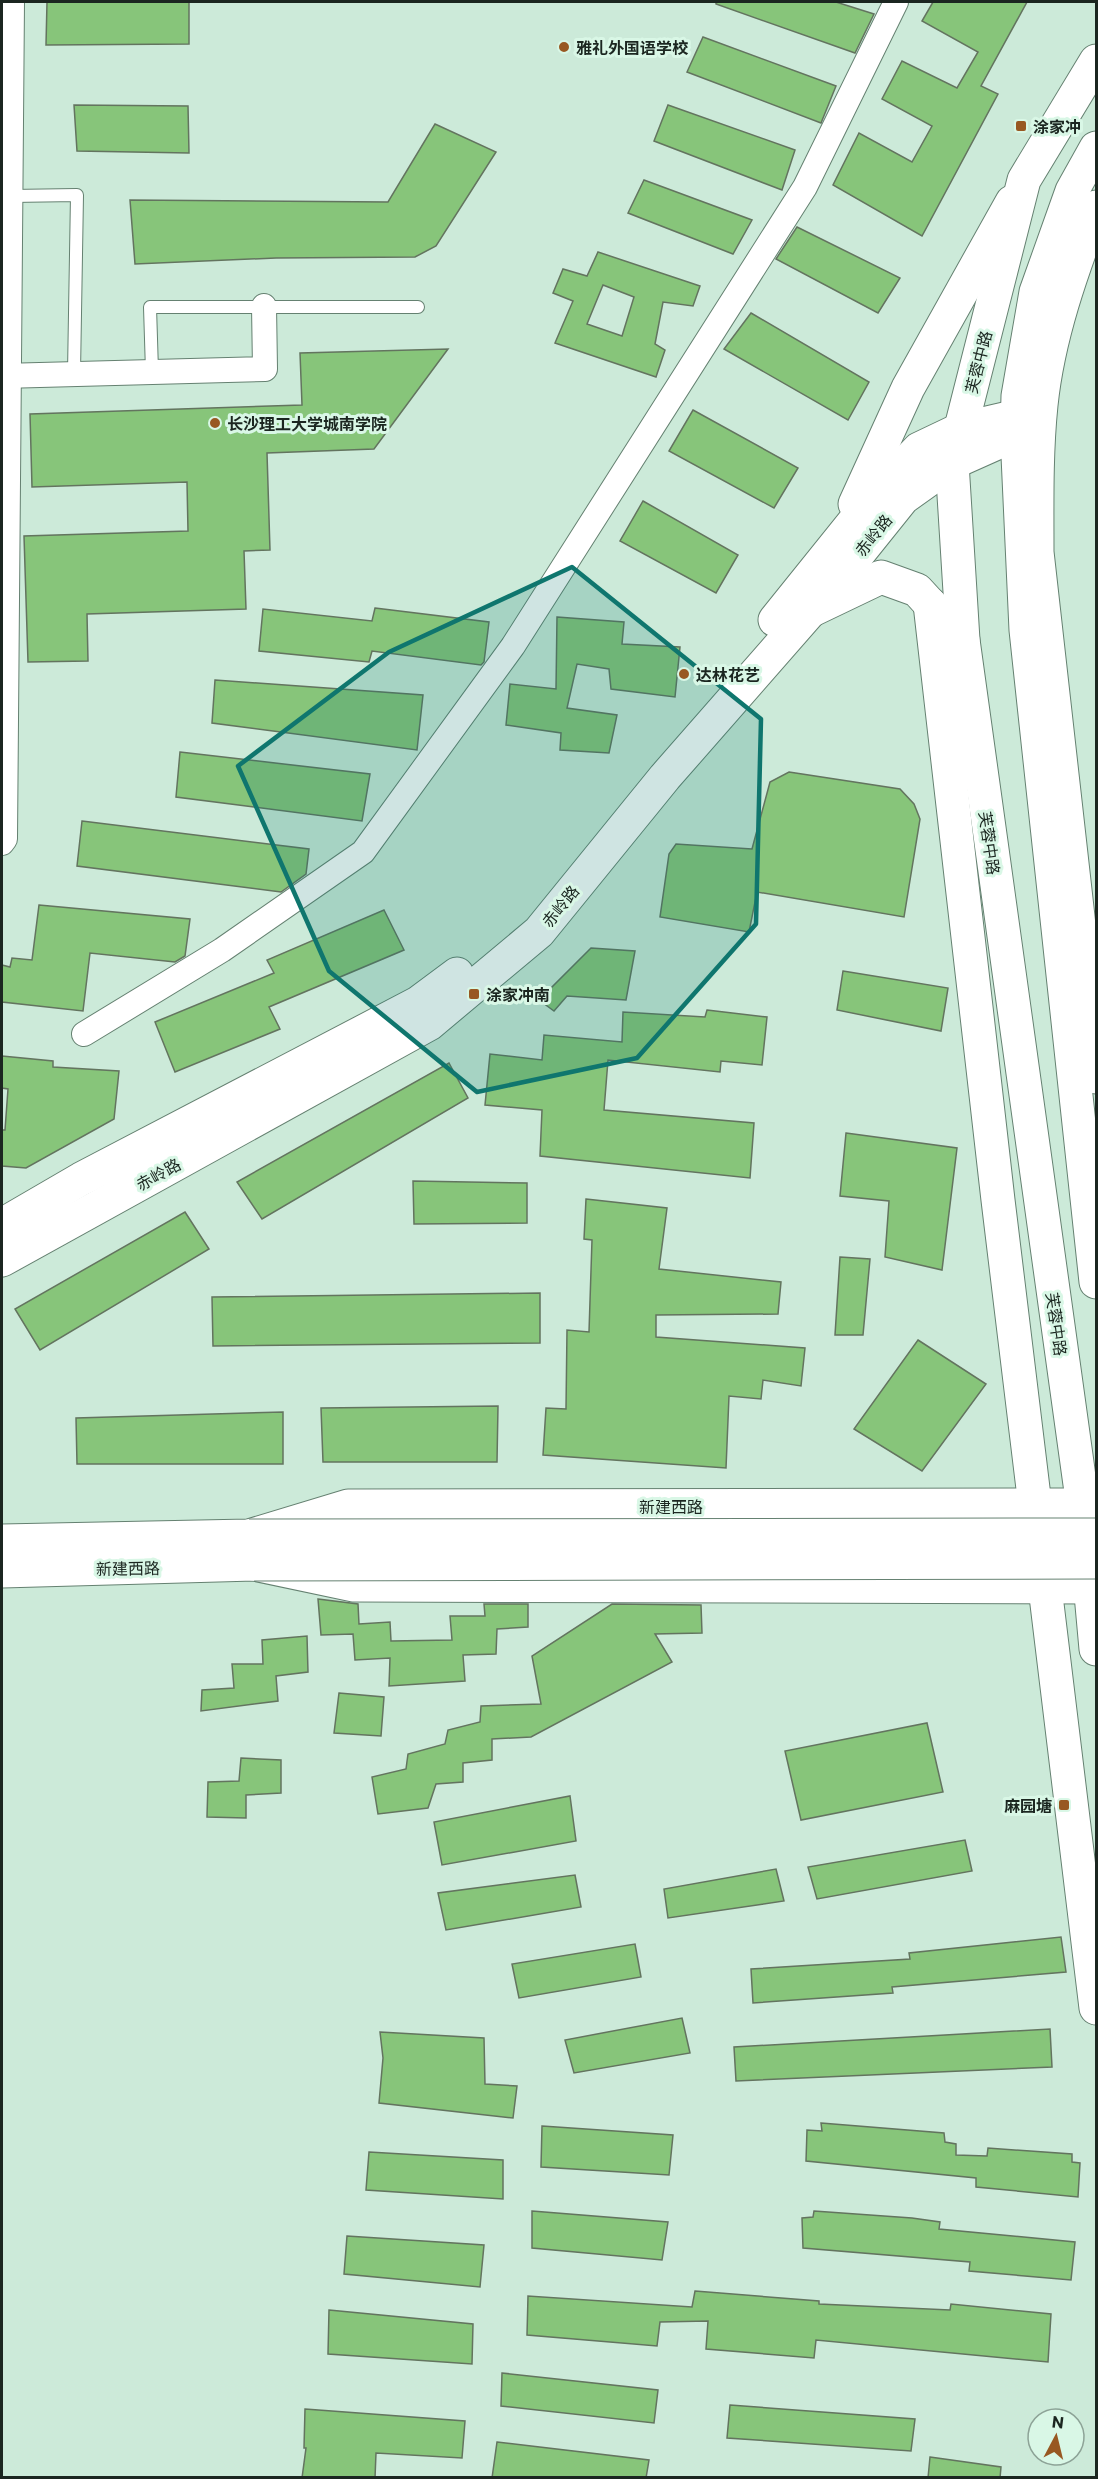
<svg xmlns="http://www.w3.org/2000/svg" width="1098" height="2479" viewBox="0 0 1098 2479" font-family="Commissioner,'Noto Sans SC',sans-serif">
  <rect width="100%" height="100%" fill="#ccead9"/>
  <!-- building -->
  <g fill="#87c57a" stroke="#63745f" stroke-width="1.5" fill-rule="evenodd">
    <path d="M 47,2 L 189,2 L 189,44 L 46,45 Z"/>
    <path d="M 716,2 L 836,2 L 874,14 L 855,53 L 716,4 Z"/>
    <path d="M 933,2 L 1027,2 L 981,86 L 998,94 L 922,236 L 833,185 L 859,133 L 912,162 L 932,126 L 882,99 L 902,61 L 957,88 L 978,52 L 922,21 Z"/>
    <path d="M 703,37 L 836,86 L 821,123 L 687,72 Z"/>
    <path d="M 74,105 L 188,106 L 189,153 L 77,151 Z"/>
    <path d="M 668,105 L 795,150 L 782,190 L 654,141 Z"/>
    <path d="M 435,124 L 496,152 L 436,246 L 415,257 L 276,258 L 135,264 L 130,200 L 388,202 Z"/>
    <path d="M 644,180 L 752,220 L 733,254 L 628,213 Z"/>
    <path d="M 797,227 L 900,278 L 878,313 L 776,259 Z"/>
    <path d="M 598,252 L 700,286 L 693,306 L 663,302 L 655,344 L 665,350 L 656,377 L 555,343 L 573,301 L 553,293 L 563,269 L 587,276 ZM 603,285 L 634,297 L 622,336 L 587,324 Z"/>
    <path d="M 751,313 L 869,382 L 848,420 L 724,349 Z"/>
    <path d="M 448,349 L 374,449 L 267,453 L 270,550 L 244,551 L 246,609 L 87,614 L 88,661 L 28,662 L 24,536 L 188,531 L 187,482 L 32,487 L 30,414 L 302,405 L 300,353 Z"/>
    <path d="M 693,410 L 798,468 L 774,508 L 669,451 Z"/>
    <path d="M 643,501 L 738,555 L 716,593 L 620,541 Z"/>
    <path d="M 375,608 L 489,622 L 484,662 L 481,665 L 372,651 L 369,662 L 259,651 L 263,609 L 372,621 Z"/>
    <path d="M 557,617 L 624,622 L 622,644 L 680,647 L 675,697 L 611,689 L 609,669 L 577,664 L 567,708 L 617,715 L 609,753 L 560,750 L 561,733 L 506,725 L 510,684 L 556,689 Z"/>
    <path d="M 215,680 L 423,695 L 417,750 L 212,723 Z"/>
    <path d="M 180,752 L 370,774 L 362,821 L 176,797 Z"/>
    <path d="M 789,772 L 900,789 L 914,804 L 920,819 L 904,917 L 757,892 L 749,932 L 660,917 L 669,854 L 676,844 L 752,849 L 770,782 Z"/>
    <path d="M 82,821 L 309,849 L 306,874 L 281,892 L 77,866 Z"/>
    <path d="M 39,905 L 190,919 L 185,956 L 175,962 L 90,953 L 83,1011 L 2,1002 L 2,965 L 10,967 L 12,958 L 32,960 Z"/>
    <path d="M 384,910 L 404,950 L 269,1007 L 280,1029 L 175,1072 L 155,1022 L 274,973 L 267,960 Z"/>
    <path d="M 591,948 L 635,951 L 626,1000 L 567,996 L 554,1011 L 539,1000 Z"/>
    <path d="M 843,971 L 948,988 L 941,1031 L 837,1010 Z"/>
    <path d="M 707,1010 L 767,1017 L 762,1065 L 721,1061 L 720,1072 L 608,1060 L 604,1110 L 754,1123 L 750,1178 L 540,1156 L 542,1110 L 485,1105 L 490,1054 L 542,1060 L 544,1035 L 622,1042 L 623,1012 L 705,1017 Z"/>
    <path d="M 2,1056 L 53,1061 L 53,1067 L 119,1071 L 114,1119 L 26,1168 L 2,1166 L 2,1130 L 5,1130 L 8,1089 L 2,1088 Z"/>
    <path d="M 449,1063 L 468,1098 L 262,1219 L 237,1182 Z"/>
    <path d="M 846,1133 L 957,1148 L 942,1270 L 885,1257 L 889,1201 L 840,1196 Z"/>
    <path d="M 413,1181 L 527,1183 L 527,1223 L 414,1224 Z"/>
    <path d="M 586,1199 L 667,1208 L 659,1269 L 781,1282 L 778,1314 L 656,1315 L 656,1337 L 805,1348 L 801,1386 L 763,1380 L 761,1399 L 729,1396 L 726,1468 L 543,1455 L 546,1408 L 566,1409 L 567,1330 L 589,1332 L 592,1240 L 584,1239 Z"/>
    <path d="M 185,1212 L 209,1249 L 40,1350 L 15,1309 Z"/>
    <path d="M 840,1257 L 870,1259 L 863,1335 L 835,1335 Z"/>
    <path d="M 540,1293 L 540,1343 L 213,1346 L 212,1297 Z"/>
    <path d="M 918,1340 L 986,1384 L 922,1471 L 854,1429 Z"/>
    <path d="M 498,1406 L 497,1462 L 323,1462 L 321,1408 Z"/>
    <path d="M 283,1412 L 283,1464 L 77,1464 L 76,1418 Z"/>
    <path d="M 318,1599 L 358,1604 L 359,1624 L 390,1622 L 391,1641 L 452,1640 L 450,1616 L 485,1616 L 484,1604 L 528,1604 L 528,1627 L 497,1629 L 496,1654 L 463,1655 L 465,1681 L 389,1686 L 390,1658 L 355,1660 L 353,1634 L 321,1635 Z"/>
    <path d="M 612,1604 L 701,1605 L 702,1633 L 655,1634 L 672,1662 L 531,1737 L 492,1739 L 492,1760 L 463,1763 L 463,1782 L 436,1784 L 428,1808 L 378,1814 L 372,1777 L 406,1769 L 408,1754 L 445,1744 L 448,1730 L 480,1722 L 481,1706 L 541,1704 L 532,1656 Z"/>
    <path d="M 307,1636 L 308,1672 L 276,1676 L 278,1701 L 201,1711 L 202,1690 L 234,1688 L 232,1664 L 263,1664 L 262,1640 Z"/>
    <path d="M 339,1693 L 384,1697 L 381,1736 L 334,1733 Z"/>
    <path d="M 927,1723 L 943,1792 L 801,1820 L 785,1751 Z"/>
    <path d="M 241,1758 L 281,1760 L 281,1793 L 246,1795 L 246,1818 L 207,1817 L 208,1782 L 239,1781 Z"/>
    <path d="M 570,1796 L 576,1841 L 442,1865 L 434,1822 Z"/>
    <path d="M 965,1840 L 972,1871 L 817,1899 L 808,1867 Z"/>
    <path d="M 776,1869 L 784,1901 L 668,1918 L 664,1889 Z"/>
    <path d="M 575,1875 L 581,1907 L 446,1930 L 438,1893 Z"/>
    <path d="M 1061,1937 L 1066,1972 L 892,1987 L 893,1993 L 753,2003 L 751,1969 L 910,1959 L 909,1953 Z"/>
    <path d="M 635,1944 L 641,1977 L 519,1998 L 512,1964 Z"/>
    <path d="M 682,2018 L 690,2053 L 574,2073 L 565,2040 Z"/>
    <path d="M 1050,2029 L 1052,2067 L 736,2081 L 734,2047 Z"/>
    <path d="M 380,2032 L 484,2038 L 485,2084 L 517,2086 L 513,2118 L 379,2103 L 383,2058 Z"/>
    <path d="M 821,2123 L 944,2133 L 945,2142 L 956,2144 L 956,2155 L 987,2156 L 988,2148 L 1072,2154 L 1072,2162 L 1080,2163 L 1078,2197 L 976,2187 L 976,2178 L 806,2161 L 807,2130 L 822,2131 Z"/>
    <path d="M 542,2126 L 673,2135 L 669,2175 L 541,2167 Z"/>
    <path d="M 369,2152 L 503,2160 L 503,2199 L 366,2190 Z"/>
    <path d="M 532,2211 L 668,2222 L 662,2260 L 532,2248 Z"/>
    <path d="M 814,2211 L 912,2218 L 940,2222 L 939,2229 L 1075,2242 L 1071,2280 L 969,2271 L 970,2262 L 803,2248 L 802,2218 L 813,2217 Z"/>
    <path d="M 347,2236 L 484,2245 L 480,2287 L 344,2274 Z"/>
    <path d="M 695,2291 L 819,2301 L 819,2304 L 950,2310 L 951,2304 L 1051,2314 L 1048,2362 L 816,2340 L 814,2358 L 706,2349 L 708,2321 L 660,2322 L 657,2346 L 527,2335 L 528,2296 L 692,2307 Z"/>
    <path d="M 329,2310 L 473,2324 L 472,2364 L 328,2354 Z"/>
    <path d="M 502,2373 L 658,2390 L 654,2423 L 501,2406 Z"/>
    <path d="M 730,2405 L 915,2419 L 911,2451 L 727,2438 Z"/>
    <path d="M 305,2409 L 465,2421 L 462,2458 L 376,2453 L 375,2478 L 302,2478 L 306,2448 L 304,2448 Z"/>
    <path d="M 497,2442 L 649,2460 L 646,2478 L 492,2478 Z"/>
    <path d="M 930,2457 L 1001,2467 L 1000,2478 L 928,2478 Z"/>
  </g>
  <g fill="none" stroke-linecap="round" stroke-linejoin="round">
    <!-- lane casing -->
    <g stroke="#658171" stroke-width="14">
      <g id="lane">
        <path d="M 11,196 L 77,195 L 74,373"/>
        <path d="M 152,371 L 150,307 L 418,307"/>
      </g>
    </g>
    <!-- street casing -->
    <g stroke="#658171" stroke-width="26">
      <g id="street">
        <path d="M 2,376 L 265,369 L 264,306"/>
        <path d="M 2,843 L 5,839 L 12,2"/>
        <path d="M 84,1034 L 222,950 L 363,852 L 513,646 L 805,187 L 896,2"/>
      </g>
    </g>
    <!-- secondary casing -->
    <g stroke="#658171" stroke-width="35">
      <g id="secondary">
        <path d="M 1096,207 C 1072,270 1048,337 1041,405 C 1036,454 1037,503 1037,552 L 1096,1077"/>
        <path d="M 855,504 L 908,388 L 1012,202"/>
        <path d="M 930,604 L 998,1200 L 1096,2008"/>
        <path d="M 775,620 L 878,492 L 919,449 L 961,429 L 1017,416"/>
        <path d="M 2,1225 L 81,1179 L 418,1003 L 457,974"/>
        <path d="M 2,1260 L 429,1024 L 539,932 L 665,777 L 834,584 L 903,498 L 952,463 L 1017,434"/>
        <path d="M 2,1541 L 249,1536 L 348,1506 L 1096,1505"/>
        <path d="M 2,1571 L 254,1564 L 354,1585 L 1096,1587"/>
      </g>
    </g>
    <!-- primary casing -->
    <g stroke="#658171" stroke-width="35">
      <g id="primary">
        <path d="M 1096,61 L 1024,180 L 952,463 L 963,640 L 1083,1506 L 1096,1649"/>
        <path d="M 1096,148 L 1072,191 L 1036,292 L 1018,396 L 1017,434 L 1026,630 L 1096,1282"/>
        <path d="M 810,611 L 881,577 L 917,590 L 963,640"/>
      </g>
    </g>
    <!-- lane -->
    <use href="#lane" stroke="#fff" stroke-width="12"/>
    <!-- street -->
    <use href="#street" stroke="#fff" stroke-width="24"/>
    <!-- secondary -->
    <use href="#secondary" stroke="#fff" stroke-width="33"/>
    <!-- primary -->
    <use href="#primary" stroke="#fff" stroke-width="33"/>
    <!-- secondary-bridge casing -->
    <g stroke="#658171" stroke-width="35" stroke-linecap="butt">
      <g id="secondary-bridge">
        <path d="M 249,1536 L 1096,1535"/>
        <path d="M 254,1564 L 1096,1562"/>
      </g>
    </g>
    <!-- secondary-bridge -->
    <use href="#secondary-bridge" stroke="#fff" stroke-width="33"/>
  </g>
  <!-- marked area -->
  <path fill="#0f766e" fill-opacity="0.2" stroke="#0f766e" stroke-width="4.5" stroke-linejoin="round" d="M 572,567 L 761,719 L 756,924 L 637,1058 L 477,1092 L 329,971 L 238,766 L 389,652 Z"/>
  <!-- markers -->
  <g fill="#985822" stroke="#d9f7e6" stroke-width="2">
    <circle cx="564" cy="47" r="6"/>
    <rect x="1015" y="120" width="12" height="12" rx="3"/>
    <circle cx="215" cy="423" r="6"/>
    <circle cx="684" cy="674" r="6"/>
    <rect x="468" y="988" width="12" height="12" rx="3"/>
    <rect x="1058" y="1799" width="12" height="12" rx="3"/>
  </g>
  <g text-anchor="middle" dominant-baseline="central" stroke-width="6" stroke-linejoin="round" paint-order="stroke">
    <!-- poi labels -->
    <g font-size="16" font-weight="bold" fill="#1b2620" stroke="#d9f7e6" text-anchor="start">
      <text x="576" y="47">雅礼外国语学校</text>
      <text x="1033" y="126">涂家冲</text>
      <text x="227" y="423">长沙理工大学城南学院</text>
      <text x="696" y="674">达林花艺</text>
      <text x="486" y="994">涂家冲南</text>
      <text x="1052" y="1805" text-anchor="end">麻园塘</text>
    </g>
    <!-- street labels -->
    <g font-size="16" fill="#1b2620" stroke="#d9f7e6">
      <text transform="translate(978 362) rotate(-76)">芙蓉中路</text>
      <text transform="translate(873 535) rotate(-51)">赤岭路</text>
      <text transform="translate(990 843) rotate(82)">芙蓉中路</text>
      <text transform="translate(560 906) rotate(-51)">赤岭路</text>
      <text transform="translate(158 1174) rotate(-29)">赤岭路</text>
      <text transform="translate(1057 1324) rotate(82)">芙蓉中路</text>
      <text x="671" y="1506">新建西路</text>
      <text transform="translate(128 1568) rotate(-1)">新建西路</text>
    </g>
  </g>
  <!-- border -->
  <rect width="1098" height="2479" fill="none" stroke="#1b2620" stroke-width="6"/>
  <!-- north arrow -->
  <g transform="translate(1056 2437) rotate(7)"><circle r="28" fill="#d9f7e6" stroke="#8da397" stroke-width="1.5"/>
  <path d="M0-4.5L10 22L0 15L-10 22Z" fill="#985822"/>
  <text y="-9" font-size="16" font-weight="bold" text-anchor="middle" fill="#1b2620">N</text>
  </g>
</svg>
